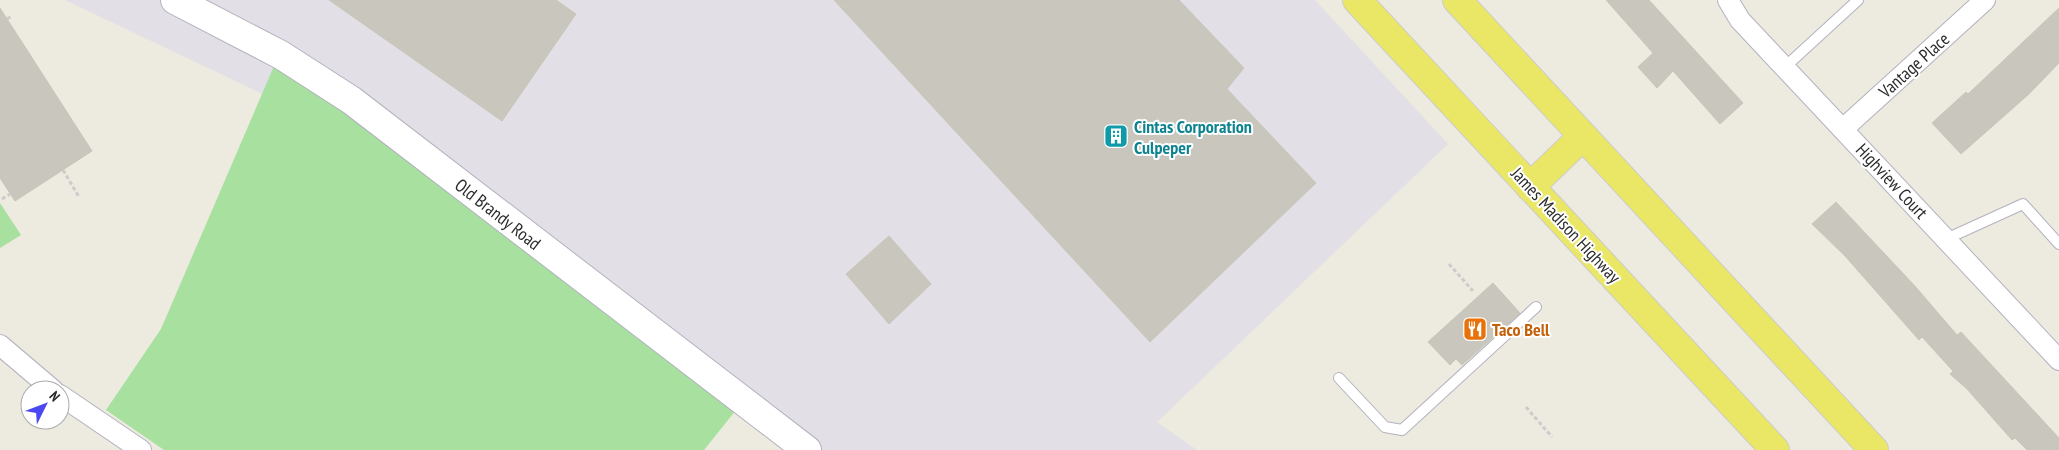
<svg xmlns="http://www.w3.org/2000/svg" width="2059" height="450" viewBox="0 0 2059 450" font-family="'PT Sans Narrow',sans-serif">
  <rect width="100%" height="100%" fill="#edeadf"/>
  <!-- industrial -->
  <path fill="#e2dfe6" d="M 65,0 L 1315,0 L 1448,144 L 1157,422 L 1197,450 L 812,450 L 292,108 Z"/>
  <!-- green -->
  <g fill="#a7e09f">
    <path d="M 274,66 L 309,85 L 634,335 L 736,410 L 704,450 L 164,450 L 106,410 L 161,329 Z"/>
    <path d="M 0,203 L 21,235 L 0,248 Z"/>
  </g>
  <!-- building -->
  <g fill="#c9c6be" stroke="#c8c6b9">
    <path d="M 329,0 L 556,0 L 576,14 L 502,121 Z"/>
    <path d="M 834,0 L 1179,0 L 1244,68 L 1227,89 L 1316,183 L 1150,342 Z"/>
    <path d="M 1606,0 L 1649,0 L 1743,103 L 1720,124 L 1673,71 L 1657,88 L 1638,67 L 1653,53 Z"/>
    <path d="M 0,8 L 92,151 L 15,201 L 0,178 Z"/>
    <path d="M 2059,8 L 2059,63 L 2029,94 L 1961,154 L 1932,123 L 1966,92 L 1968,94 Z"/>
    <path d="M 1836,202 L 1914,285 L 1957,335 L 1961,332 L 2059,438 L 2059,450 L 2027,450 L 2015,438 L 2012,440 L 1967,389 L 1950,374 L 1953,371 L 1922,337 L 1919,340 L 1845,256 L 1812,224 Z"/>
    <path d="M 889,236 L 931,284 L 889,324 L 846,274 Z"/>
    <path d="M 1493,283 L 1520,313 L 1462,365 L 1456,359 L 1450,365 L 1428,342 Z"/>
  </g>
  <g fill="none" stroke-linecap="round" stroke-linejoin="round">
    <!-- lane casing -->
    <g stroke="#b3b2bf" stroke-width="12">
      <g id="lane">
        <path d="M 1785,67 L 1858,0"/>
        <path d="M 1946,239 L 2023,204 L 2059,244"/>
        <path d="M 1339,378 L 1385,427 L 1402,430 L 1536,307"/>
      </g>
    </g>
    <!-- street casing -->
    <g stroke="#b3b2bf" stroke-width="22">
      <g id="street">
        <path d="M 1728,0 L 1740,20 L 2059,360"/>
        <path d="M 1843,129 L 1985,0"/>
        <path d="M 0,345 L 53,390"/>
        <path d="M 60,395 L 141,450"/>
      </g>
    </g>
    <!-- secondary casing -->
    <g stroke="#b3b2bf" stroke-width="30">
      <path id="secondary" d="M 175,0 L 281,55 L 351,100 L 807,450"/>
    </g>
    <!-- primary casing -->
    <g stroke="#ccc" stroke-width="30">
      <g id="primary">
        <path d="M 1357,0 L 1775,450"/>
        <path d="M 1457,0 L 1874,450"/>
        <path d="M 1530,187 L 1583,136"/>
      </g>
    </g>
    <!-- path -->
    <g stroke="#ccc" stroke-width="3" stroke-dasharray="4 2.5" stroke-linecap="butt">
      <path d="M 7,19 L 12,16"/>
      <path d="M 63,170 L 79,197"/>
      <path d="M 2,199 L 10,194"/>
      <path d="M 1449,264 L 1473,291"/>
      <path d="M 1526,407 L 1552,437"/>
    </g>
    <!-- lane -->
    <use href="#lane" stroke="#fff" stroke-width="10"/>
    <!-- street -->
    <use href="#street" stroke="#fff" stroke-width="20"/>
    <!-- secondary -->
    <use href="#secondary" stroke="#fff" stroke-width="28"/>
    <!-- primary -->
    <use href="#primary" stroke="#eae767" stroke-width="28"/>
  </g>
  <!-- icons -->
  <defs>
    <g id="building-square" transform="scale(1.25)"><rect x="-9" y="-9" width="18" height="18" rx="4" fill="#0f9aa8" stroke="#fff"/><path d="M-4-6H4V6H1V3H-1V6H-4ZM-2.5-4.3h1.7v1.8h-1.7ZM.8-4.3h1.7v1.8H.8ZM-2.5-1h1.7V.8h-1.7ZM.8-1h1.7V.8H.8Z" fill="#fff"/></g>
    <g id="restaurant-square" transform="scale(1.25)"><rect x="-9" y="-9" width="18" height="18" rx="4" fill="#e8710a" stroke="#fff"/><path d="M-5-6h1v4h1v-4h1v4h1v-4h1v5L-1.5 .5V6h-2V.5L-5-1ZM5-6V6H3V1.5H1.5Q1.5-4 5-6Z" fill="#fff"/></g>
  </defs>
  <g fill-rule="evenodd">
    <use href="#building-square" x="1116" y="136"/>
    <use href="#restaurant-square" x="1475" y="329"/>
  </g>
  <g text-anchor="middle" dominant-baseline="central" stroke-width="4" stroke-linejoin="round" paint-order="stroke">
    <!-- street labels -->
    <g font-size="18" fill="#2c2c2c" stroke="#fff">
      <text transform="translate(1914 65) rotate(-42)">Vantage Place</text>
      <text transform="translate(1892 181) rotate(47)">Highview Court</text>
      <text transform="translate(498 214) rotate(38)">Old Brandy Road</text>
      <text transform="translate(1566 225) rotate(47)">James Madison Highway</text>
    </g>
    <!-- culture labels -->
    <g font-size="18" font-weight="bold" fill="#0d838f" stroke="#fff" text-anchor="start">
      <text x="1134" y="126">Cintas Corporation<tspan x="1134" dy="21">Culpeper</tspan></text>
    </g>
    <!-- food labels -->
    <g font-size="18" font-weight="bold" fill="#c56008" stroke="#fff" text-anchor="start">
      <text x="1492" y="329">Taco Bell</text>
    </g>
  </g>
  <!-- north arrow -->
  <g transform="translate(45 405) rotate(48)"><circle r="24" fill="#ffffff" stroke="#ababab"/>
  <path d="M0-4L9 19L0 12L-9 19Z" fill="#4c48f1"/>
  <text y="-8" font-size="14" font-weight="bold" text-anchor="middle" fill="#2c2c2c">N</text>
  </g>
</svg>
